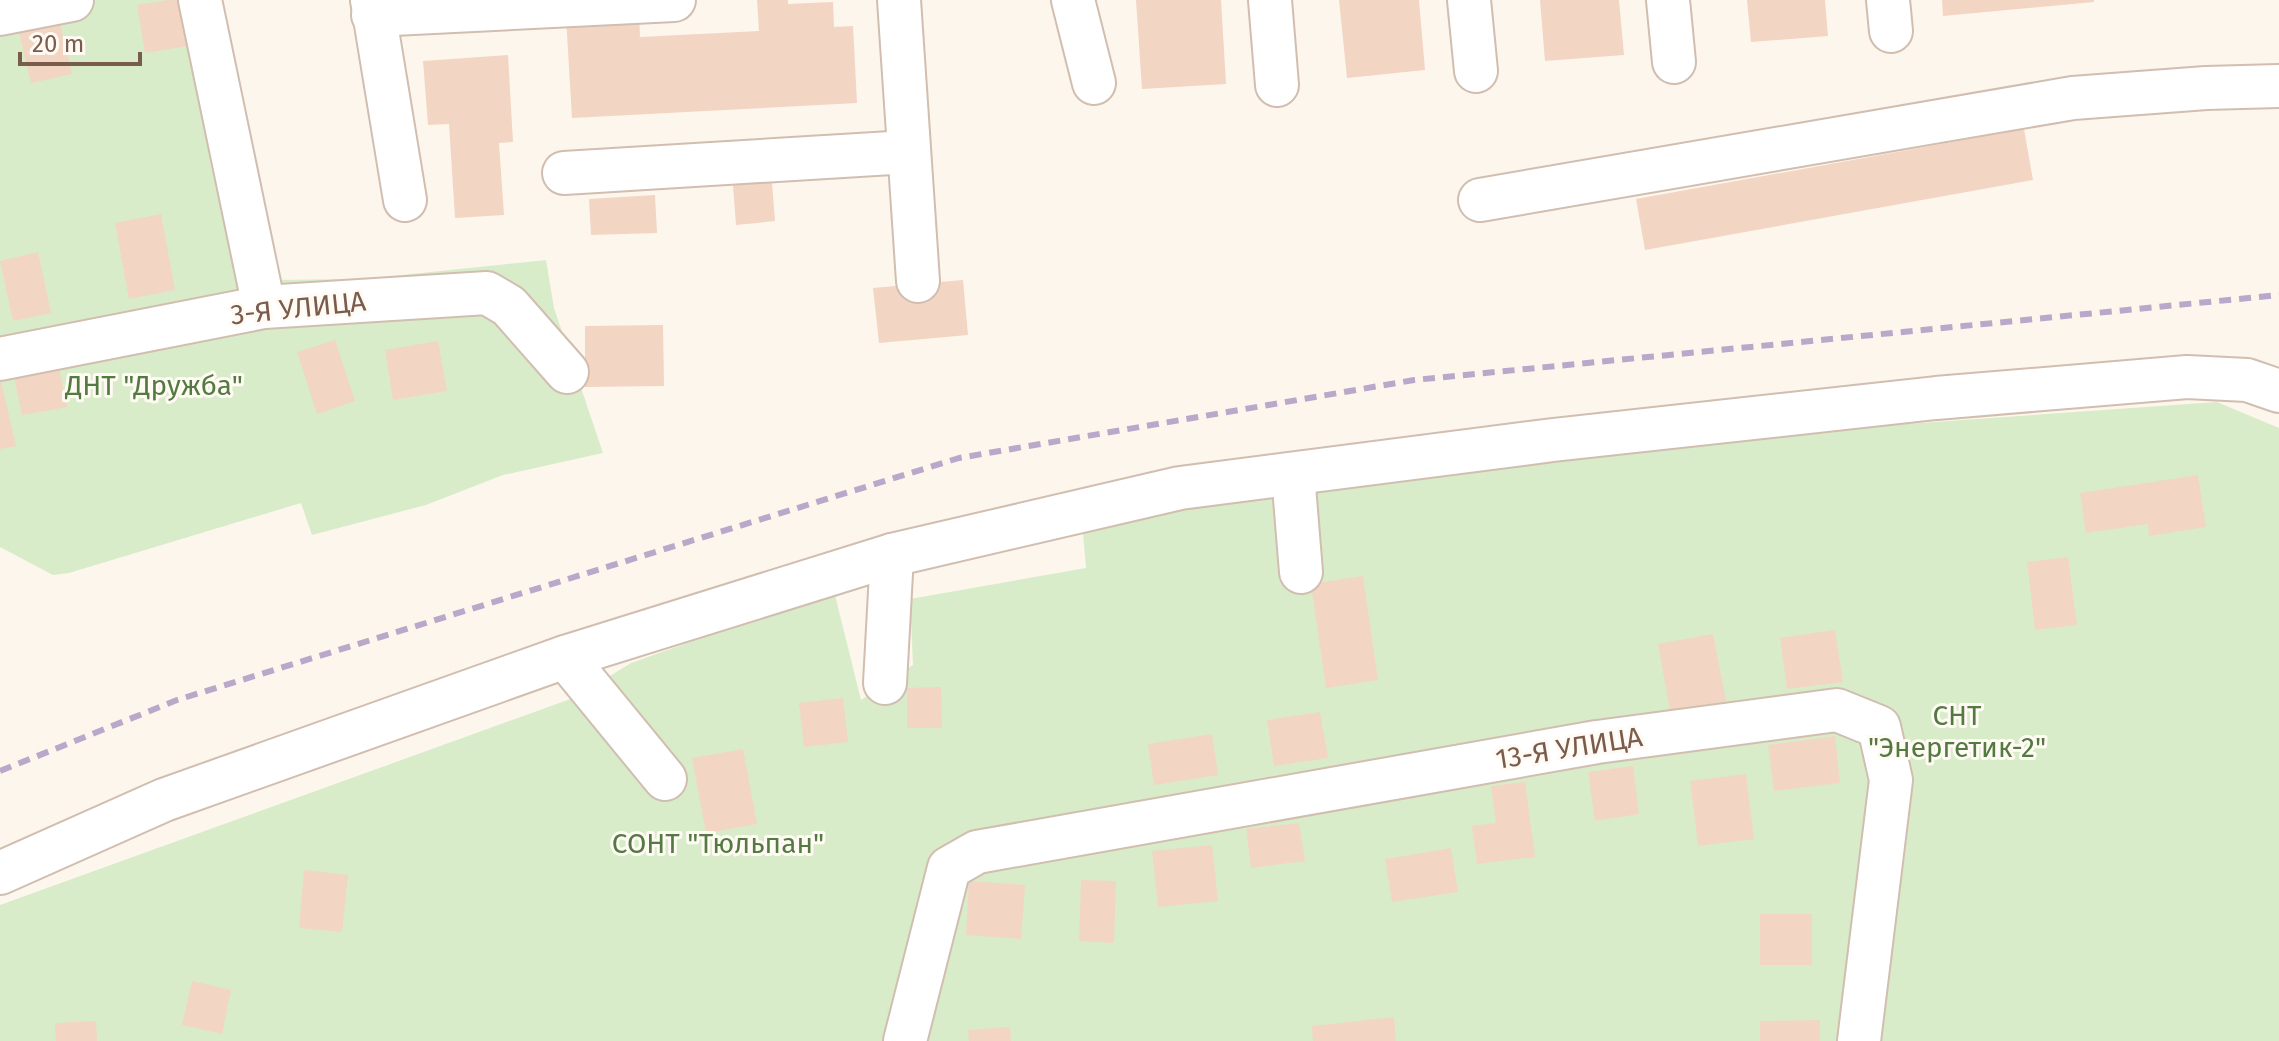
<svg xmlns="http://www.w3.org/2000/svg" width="2279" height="1041" viewBox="0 0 2279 1041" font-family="'Fira Sans',sans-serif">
  <rect width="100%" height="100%" fill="#fdf6ec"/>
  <!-- green -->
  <g fill="#d8ecc9">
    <path d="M 0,0 L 190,0 L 269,280 L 364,279 L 546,260 L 554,308 L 603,453 L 503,475 L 426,505 L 312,535 L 301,503 L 69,573 L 53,575 L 0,547 Z"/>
    <path d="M 2217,402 L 2279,428 L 2279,1041 L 0,1041 L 0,905 L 576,697 L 631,663 L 834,591 L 861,700 L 913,665 L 910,599 L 1086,568 L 1082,521 L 1280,484 L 1778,433 Z"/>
  </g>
  <!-- building -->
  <g fill="#f3d5c3">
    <path d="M 168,0 L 180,0 L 188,46 L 145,53 L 137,5 Z"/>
    <path d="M 565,0 L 639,12 L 640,37 L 759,31 L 757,0 L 788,0 L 788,4 L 833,2 L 834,27 L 853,26 L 857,103 L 572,118 Z"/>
    <path d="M 1136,0 L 1221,0 L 1226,84 L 1142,89 Z"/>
    <path d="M 1339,0 L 1419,0 L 1425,70 L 1347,78 Z"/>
    <path d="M 1540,0 L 1619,0 L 1624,55 L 1545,61 Z"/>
    <path d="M 1747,0 L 1825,0 L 1828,36 L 1751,42 Z"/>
    <path d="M 1942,0 L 2094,0 L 2094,2 L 1943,16 Z"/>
    <path d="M 59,19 L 72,74 L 31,83 L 18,28 Z"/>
    <path d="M 508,55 L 513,142 L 499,143 L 504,215 L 455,218 L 449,124 L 428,125 L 423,61 Z"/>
    <path d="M 2024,129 L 2033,180 L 1645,250 L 1636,199 Z"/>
    <path d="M 771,170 L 775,221 L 736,225 L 732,173 Z"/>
    <path d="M 655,195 L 657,233 L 591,235 L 589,199 Z"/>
    <path d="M 161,214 L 175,290 L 129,299 L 115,223 Z"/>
    <path d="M 38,252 L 51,313 L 13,321 L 0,261 Z"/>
    <path d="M 963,280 L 968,335 L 879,343 L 873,288 Z"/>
    <path d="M 663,325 L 664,386 L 585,387 L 585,326 Z"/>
    <path d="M 335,340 L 355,401 L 317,414 L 297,352 Z"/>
    <path d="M 438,341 L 447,391 L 393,400 L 385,350 Z"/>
    <path d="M 58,363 L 67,407 L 22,415 L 13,372 Z"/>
    <path d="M 0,377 L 16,446 L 0,449 Z"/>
    <path d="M 2198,475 L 2206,527 L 2149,536 L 2148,524 L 2086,533 L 2080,493 Z"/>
    <path d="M 2068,557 L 2077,625 L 2035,630 L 2027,562 Z"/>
    <path d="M 1363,576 L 1378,680 L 1326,688 L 1311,584 Z"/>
    <path d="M 1835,630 L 1843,682 L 1787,689 L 1780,638 Z"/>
    <path d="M 1713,634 L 1726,701 L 1670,711 L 1658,644 Z"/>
    <path d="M 941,687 L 942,728 L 907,728 L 907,688 Z"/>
    <path d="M 843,698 L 848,742 L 804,747 L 799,703 Z"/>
    <path d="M 1320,712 L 1328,758 L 1274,766 L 1267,720 Z"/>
    <path d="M 1212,734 L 1218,775 L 1154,785 L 1148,744 Z"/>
    <path d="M 1835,736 L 1840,783 L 1774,791 L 1768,745 Z"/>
    <path d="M 743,749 L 757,824 L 706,833 L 692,758 Z"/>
    <path d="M 1633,766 L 1639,814 L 1595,821 L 1588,772 Z"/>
    <path d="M 1746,774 L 1754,839 L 1698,846 L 1690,781 Z"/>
    <path d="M 1525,782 L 1535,857 L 1477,864 L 1472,826 L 1496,823 L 1491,786 Z"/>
    <path d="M 1299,823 L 1305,861 L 1251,868 L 1246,829 Z"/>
    <path d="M 1212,845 L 1218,901 L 1158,907 L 1152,851 Z"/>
    <path d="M 1451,848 L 1458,892 L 1392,902 L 1385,859 Z"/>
    <path d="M 304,870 L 348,875 L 342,932 L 299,928 Z"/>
    <path d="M 1081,880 L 1116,881 L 1114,943 L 1079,941 Z"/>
    <path d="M 969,881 L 1025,885 L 1021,939 L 966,935 Z"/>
    <rect x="1760" y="914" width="52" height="51"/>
    <path d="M 192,981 L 231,990 L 222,1034 L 182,1025 Z"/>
    <path d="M 1394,1017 L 1396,1041 L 1313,1041 L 1312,1026 Z"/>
    <path d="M 1820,1020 L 1820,1041 L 1760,1041 L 1760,1021 Z"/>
    <path d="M 96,1021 L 97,1041 L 56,1041 L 55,1023 Z"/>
    <path d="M 1010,1027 L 1011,1041 L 969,1041 L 968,1030 Z"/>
  </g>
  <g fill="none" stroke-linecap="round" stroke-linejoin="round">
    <!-- minor casing -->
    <g stroke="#d1beb0" stroke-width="46">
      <g id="minor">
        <path d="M 200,0 L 264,307"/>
        <path d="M 372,0 L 405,200"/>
        <path d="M 899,0 L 918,281"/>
        <path d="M 1073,0 L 1094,83"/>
        <path d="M 1270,0 L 1277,85"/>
        <path d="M 1469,0 L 1476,71"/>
        <path d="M 1668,0 L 1674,62"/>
        <path d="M 1888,0 L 1891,31"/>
        <path d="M 0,14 L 72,0"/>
        <path d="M 373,15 L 674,0"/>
        <path d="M 564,173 L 908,152"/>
        <path d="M 1480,200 L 2073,98 L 2206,88 L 2279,86"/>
        <path d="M 0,359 L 264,307 L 487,293 L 509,306 L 567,372"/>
        <path d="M 1293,474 L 1301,572"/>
        <path d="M 565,657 L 665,779"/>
        <path d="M 885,683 L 892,555"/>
        <path d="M 0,873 L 164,800 L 565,657 L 892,555 L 1180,488 L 1553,440 L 1936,398 L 2187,377 L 2247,380 L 2279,391"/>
        <path d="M 905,1041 L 949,868 L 977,852 L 1597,742 L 1837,710 L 1879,727 L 1891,780 L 1859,1041"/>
      </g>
    </g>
    <!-- minor -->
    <use href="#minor" stroke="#fff" stroke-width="42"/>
    <!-- rail -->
    <path stroke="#b9a8c9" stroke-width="6" stroke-dasharray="12 8" stroke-linecap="butt" d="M 0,771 L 177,700 L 959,458 L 1414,380 L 2279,295"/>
  </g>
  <g text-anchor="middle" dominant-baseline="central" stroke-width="6" stroke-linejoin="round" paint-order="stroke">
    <!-- street labels -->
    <g font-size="28" fill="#7a5c4d" stroke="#fffaf3">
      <text transform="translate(298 308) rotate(-6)">3-Я УЛИЦА</text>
      <text transform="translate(1569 748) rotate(-9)">13-Я УЛИЦА</text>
    </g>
    <!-- park labels -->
    <g font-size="28" fill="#537a41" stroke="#fffaf3">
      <text x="154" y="385">ДНТ "Дружба"</text>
      <text x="1957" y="715">СHТ<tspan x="1957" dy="32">"Энергетик-2"</tspan></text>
      <text x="718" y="843">СОНТ "Тюльпан"</text>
    </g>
  </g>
  <!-- scale -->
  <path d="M20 52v12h120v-12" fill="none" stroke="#7a5c4d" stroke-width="4"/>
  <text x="32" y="52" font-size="24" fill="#7a5c4d" stroke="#fffaf3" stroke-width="6" paint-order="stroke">20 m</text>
</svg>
